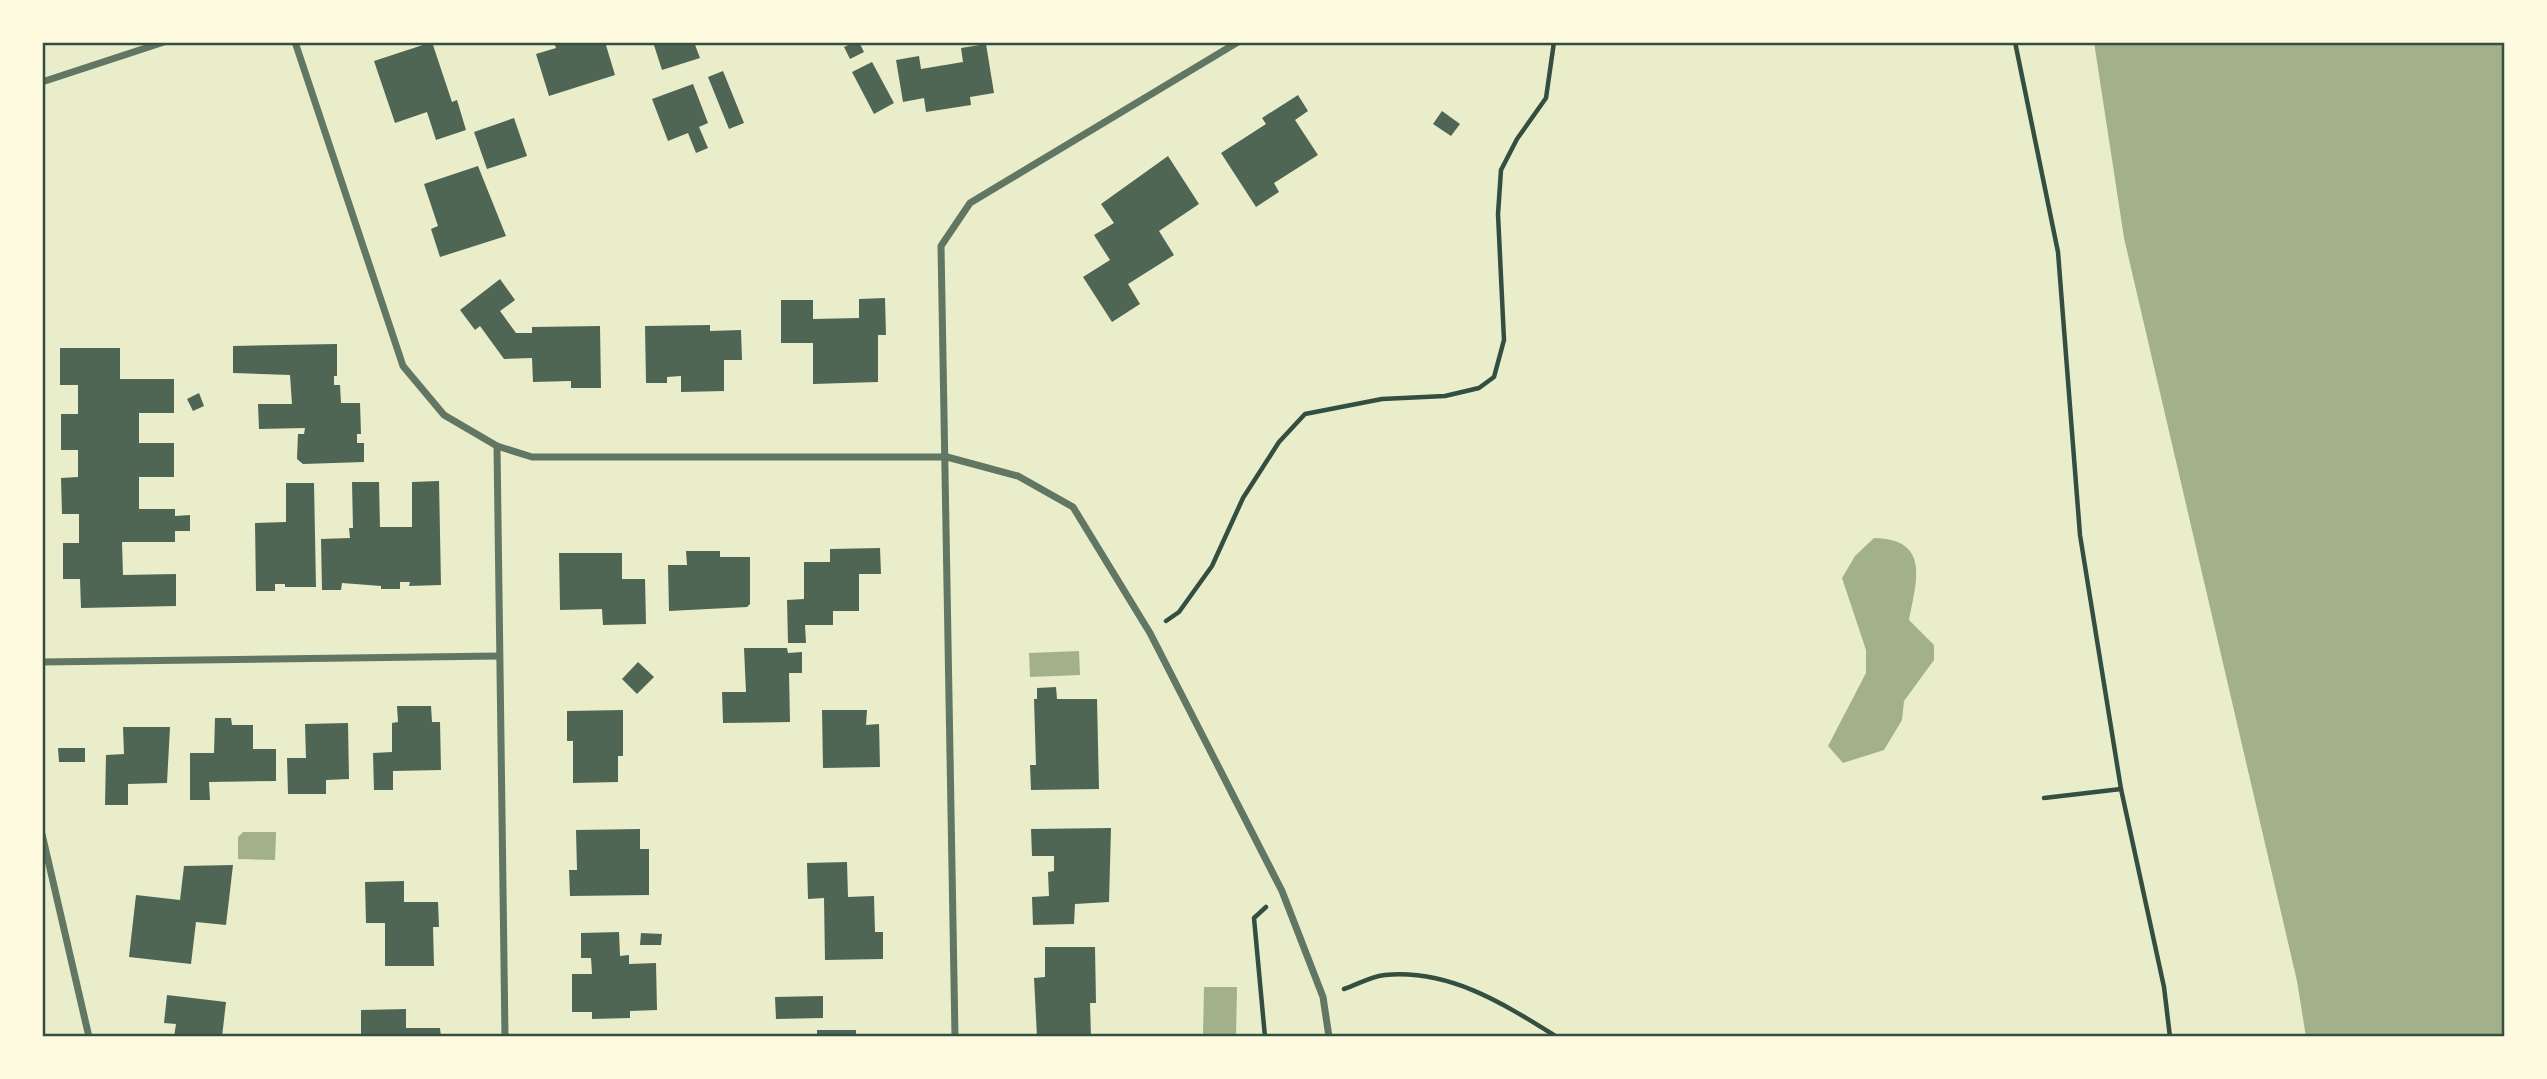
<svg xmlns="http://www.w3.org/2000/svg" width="2547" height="1079" viewBox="0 0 2547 1079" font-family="Ubuntu,sans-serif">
  <rect width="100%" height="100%" fill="#e9edc9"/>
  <!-- water -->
  <g fill="#a3b18a">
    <path d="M 2094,42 L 2505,42 L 2505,1037 L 2306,1037 L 2297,981 L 2124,238 Z"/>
    <path d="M 1874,538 C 1930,539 1917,580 1909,620 L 1934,645 L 1934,660 L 1904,701 L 1902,720 L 1884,750 L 1843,763 L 1828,746 L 1866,673 L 1866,650 L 1842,578 L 1855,556 Z"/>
    <path d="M 1079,651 L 1080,675 L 1030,677 L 1029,653 Z"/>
    <path d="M 243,832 L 276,832 L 275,860 L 238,859 L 238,837 Z"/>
    <path d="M 1204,987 L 1237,987 L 1236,1037 L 1203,1037 Z"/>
  </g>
  <!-- building -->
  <g fill="#4f6655">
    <path d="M 432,42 L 452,102 L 457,100 L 466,130 L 436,140 L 427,112 L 395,123 L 374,61 Z"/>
    <path d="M 554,42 L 605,42 L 615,75 L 549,96 L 536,54 L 556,48 Z"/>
    <path d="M 653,42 L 694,42 L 700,58 L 662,70 Z"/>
    <path d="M 855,42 L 859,42 L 864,52 L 850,59 L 844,47 Z"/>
    <path d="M 986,44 L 994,93 L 970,97 L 971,105 L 926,112 L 924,98 L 903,102 L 896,60 L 919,56 L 921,69 L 963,62 L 961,48 Z"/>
    <path d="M 872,62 L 894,103 L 874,114 L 852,72 Z"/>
    <path d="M 723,71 L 744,123 L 729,129 L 708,77 Z"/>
    <path d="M 693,84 L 708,123 L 699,127 L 708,148 L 696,153 L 688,133 L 668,141 L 652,99 Z"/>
    <path d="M 1298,95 L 1308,111 L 1295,120 L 1318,155 L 1274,183 L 1279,192 L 1256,207 L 1221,153 L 1266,124 L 1262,118 Z"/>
    <path d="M 1442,111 L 1460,124 L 1451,136 L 1433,124 Z"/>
    <path d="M 514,118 L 527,156 L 487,169 L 474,132 Z"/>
    <path d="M 1168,156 L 1199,204 L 1159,231 L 1174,255 L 1128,284 L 1140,304 L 1112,322 L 1083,277 L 1110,260 L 1094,235 L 1114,223 L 1101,204 Z"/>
    <path d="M 478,166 L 506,236 L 440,257 L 431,229 L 438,226 L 424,184 Z"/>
    <path d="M 500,279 L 515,300 L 500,311 L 516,333 L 532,333 L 532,327 L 600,326 L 601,388 L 571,388 L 571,381 L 533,382 L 532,358 L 504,359 L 480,326 L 475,330 L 460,310 Z"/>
    <path d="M 885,298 L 886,335 L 878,335 L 878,382 L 813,384 L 813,343 L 781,343 L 781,300 L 813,300 L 813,319 L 859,318 L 859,299 Z"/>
    <path d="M 710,325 L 710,331 L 741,330 L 742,360 L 724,360 L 724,391 L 681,392 L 681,376 L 667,377 L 667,383 L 646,383 L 645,326 Z"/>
    <path d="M 337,344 L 337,376 L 334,376 L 334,385 L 340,385 L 341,403 L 360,403 L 361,434 L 357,434 L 357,443 L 364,443 L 364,462 L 303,464 L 297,459 L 298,434 L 304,434 L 305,428 L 259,429 L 258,404 L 292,404 L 290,375 L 233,373 L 233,346 Z"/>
    <path d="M 60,348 L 120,348 L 120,379 L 174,379 L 174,413 L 139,413 L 139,443 L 174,443 L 174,477 L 139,477 L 139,509 L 175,509 L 175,516 L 190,515 L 190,531 L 175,531 L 175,542 L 122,542 L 123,575 L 176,574 L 176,606 L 81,608 L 80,579 L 63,579 L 63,543 L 79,543 L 79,514 L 62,514 L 61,478 L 78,477 L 78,450 L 61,450 L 61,414 L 78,414 L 78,385 L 60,385 Z"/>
    <path d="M 199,393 L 204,406 L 193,411 L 187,399 Z"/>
    <path d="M 439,481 L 441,585 L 409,586 L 410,582 L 400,582 L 400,589 L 381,589 L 381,586 L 342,583 L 341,590 L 322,590 L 321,539 L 350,538 L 349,528 L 353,528 L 352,482 L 379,482 L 380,527 L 412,527 L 412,482 Z"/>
    <path d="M 286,483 L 314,483 L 316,587 L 285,587 L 285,584 L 275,584 L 275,591 L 256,591 L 255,523 L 286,522 Z"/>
    <path d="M 880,548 L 881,574 L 859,574 L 859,611 L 833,611 L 833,625 L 805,625 L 806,643 L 788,643 L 787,600 L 804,599 L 804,562 L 830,562 L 830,549 Z"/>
    <path d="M 686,551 L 720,551 L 720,557 L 750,557 L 750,604 L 747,607 L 669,611 L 668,565 L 687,565 Z"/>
    <path d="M 559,553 L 622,553 L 622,579 L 645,579 L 646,624 L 603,625 L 602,609 L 560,610 Z"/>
    <path d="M 744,648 L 787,648 L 788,653 L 802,652 L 802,673 L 789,673 L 790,722 L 723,723 L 722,692 L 746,692 Z"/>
    <path d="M 638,662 L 654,677 L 637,694 L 622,679 Z"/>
    <path d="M 1056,687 L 1057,699 L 1097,699 L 1099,789 L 1031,790 L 1030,765 L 1036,765 L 1034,699 L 1037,699 L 1037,688 Z"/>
    <path d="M 397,706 L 431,706 L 432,722 L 440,722 L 441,770 L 393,771 L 393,790 L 374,790 L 373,753 L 392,752 L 392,723 L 398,722 Z"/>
    <path d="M 623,710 L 623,756 L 618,756 L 618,782 L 573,783 L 573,741 L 567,741 L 567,711 Z"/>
    <path d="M 822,710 L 867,710 L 866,725 L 879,724 L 880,767 L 823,768 Z"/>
    <path d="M 215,718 L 231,718 L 232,725 L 253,725 L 253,749 L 276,749 L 276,781 L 209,782 L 210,800 L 190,800 L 190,753 L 214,753 Z"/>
    <path d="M 348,723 L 349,779 L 326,780 L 326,794 L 288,794 L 287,758 L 306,758 L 305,724 Z"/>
    <path d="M 123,727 L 170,727 L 167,783 L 128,784 L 128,805 L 105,805 L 106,755 L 124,754 Z"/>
    <path d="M 58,748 L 85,748 L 85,762 L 59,762 Z"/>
    <path d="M 1111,828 L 1109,902 L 1075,904 L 1074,924 L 1033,925 L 1032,897 L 1049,896 L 1048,872 L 1054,871 L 1054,856 L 1032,856 L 1031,829 Z"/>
    <path d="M 640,829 L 640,849 L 649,849 L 649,895 L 570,896 L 569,870 L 577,870 L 576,830 Z"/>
    <path d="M 847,862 L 848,897 L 874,896 L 875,932 L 883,932 L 883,959 L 825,960 L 824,898 L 808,899 L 807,863 Z"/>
    <path d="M 233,865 L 226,925 L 196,922 L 191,964 L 129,957 L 136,895 L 180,900 L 184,866 Z"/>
    <path d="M 404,881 L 404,902 L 438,902 L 439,927 L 433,927 L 434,966 L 385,966 L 385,923 L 366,923 L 365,882 Z"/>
    <path d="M 619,932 L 620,956 L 629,955 L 629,964 L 656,963 L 657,1010 L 630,1011 L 630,1018 L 592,1019 L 592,1012 L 572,1012 L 572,974 L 592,974 L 591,958 L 581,958 L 581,933 Z"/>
    <path d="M 641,933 L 662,934 L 661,945 L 640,945 Z"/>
    <path d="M 1045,947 L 1095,947 L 1096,1003 L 1090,1003 L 1091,1037 L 1037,1037 L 1034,978 L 1045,977 Z"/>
    <path d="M 167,995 L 226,1002 L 222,1037 L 174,1037 L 176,1024 L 164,1023 Z"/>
    <path d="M 823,996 L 823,1018 L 776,1019 L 775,997 Z"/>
    <path d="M 406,1009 L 406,1028 L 440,1028 L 441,1037 L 361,1037 L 361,1010 Z"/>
    <rect x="817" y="1030" width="39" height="7"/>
  </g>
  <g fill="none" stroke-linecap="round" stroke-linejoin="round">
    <!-- path -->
    <g stroke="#344e41" stroke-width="4.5">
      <path d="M 2015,42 L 2058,252 L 2080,535 L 2121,789 L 2164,987 L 2170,1037"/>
      <path d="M 1166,621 L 1179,612 L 1212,566 L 1243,498 L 1279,442 L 1305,414 L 1382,399 L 1445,396 L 1479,388 L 1494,377 L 1504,340 L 1498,214 L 1501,170 L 1517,139 L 1546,98 L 1554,42"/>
      <path d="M 2044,798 L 2121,789"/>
      <path d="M 1344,989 C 1356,985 1372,976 1385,975 C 1450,969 1504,1004 1557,1037"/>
      <path d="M 1265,1037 L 1254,918 L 1266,907"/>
    </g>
    <!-- minor -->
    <g stroke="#617663" stroke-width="7">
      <path d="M 295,42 L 403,366 L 444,415 L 497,446 L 532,457 L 947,457 L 1018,476 L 1073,507 L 1150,633 L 1282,891 L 1323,997 L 1329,1037"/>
      <path d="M 42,82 L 164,42"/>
      <path d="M 497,446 L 505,1037"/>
      <path d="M 42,662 L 498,656"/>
      <path d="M 42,834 L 89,1037"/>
      <path d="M 955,1037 L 941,246 L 970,203 L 1238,42"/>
    </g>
  </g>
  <!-- border -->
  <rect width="2547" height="1079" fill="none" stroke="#fefae0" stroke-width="88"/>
  <rect x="44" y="44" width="2459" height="991" fill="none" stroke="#344e41" stroke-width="2.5"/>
</svg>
